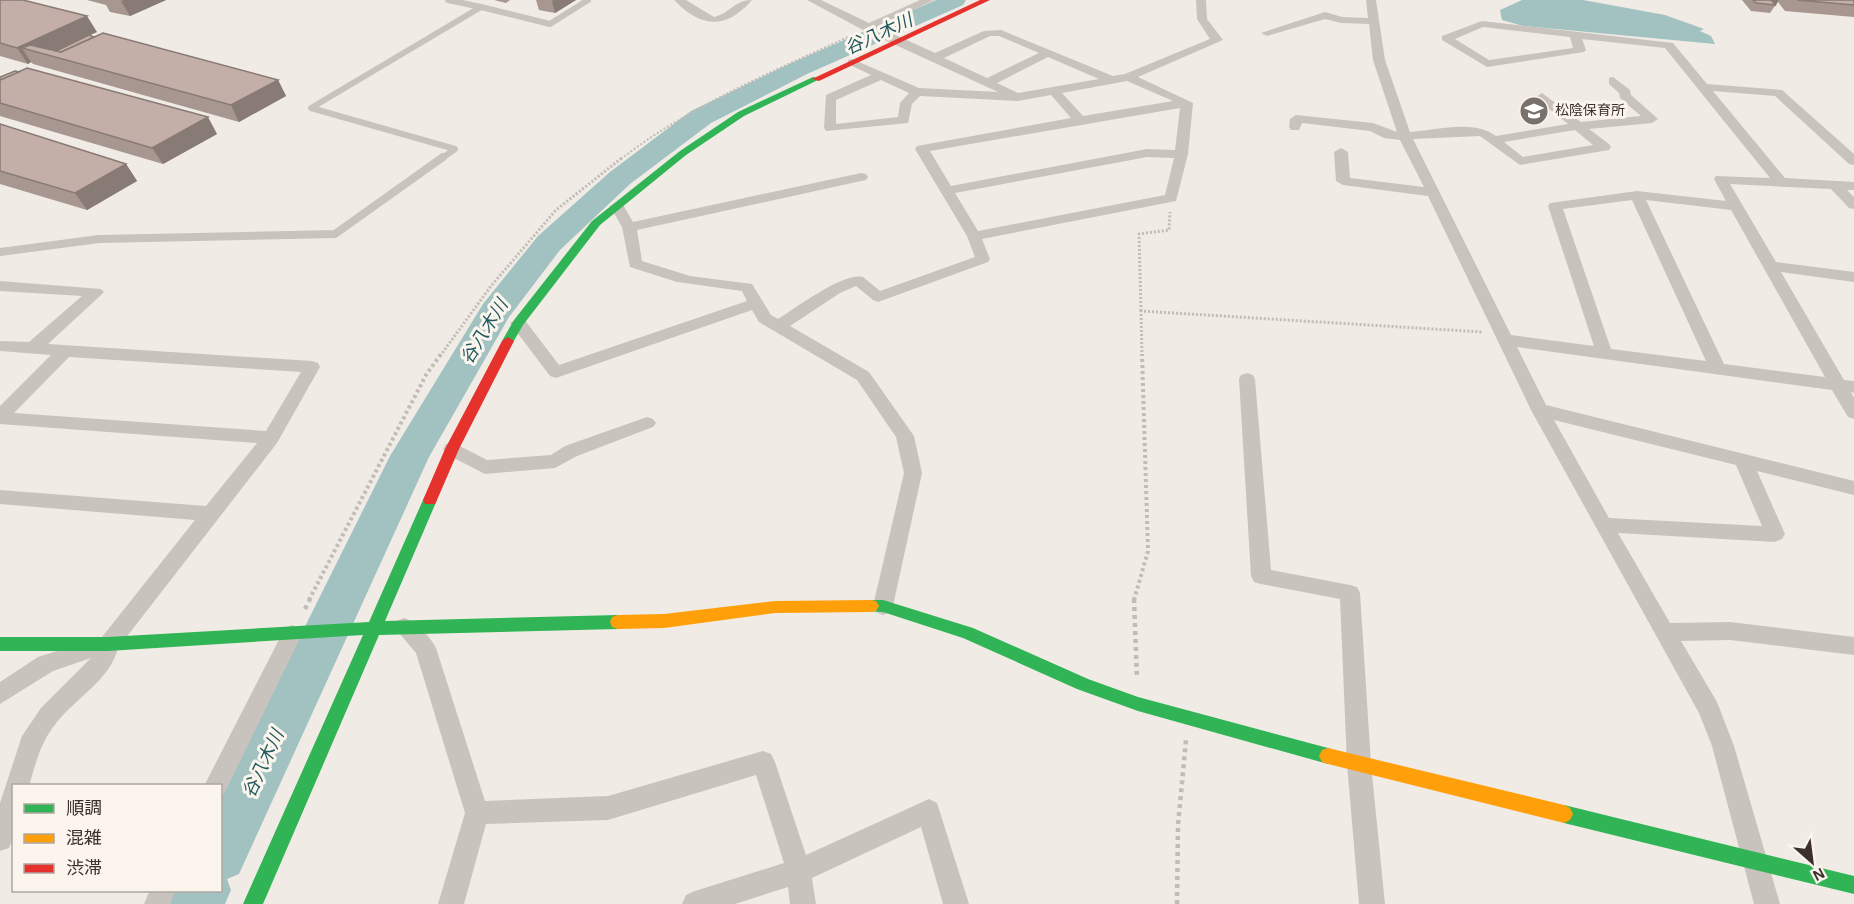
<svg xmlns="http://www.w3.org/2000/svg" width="1854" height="904" viewBox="0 0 1854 904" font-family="'Alegreya Sans','Noto Sans JP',sans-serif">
  <rect width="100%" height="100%" fill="#f0ebe5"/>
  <!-- water -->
  <path fill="#a1c2c1" d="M 1522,0 L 1583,0 L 1665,15 L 1704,29 L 1700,31 L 1711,36 L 1715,44 L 1523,26 L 1502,20 L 1500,10 Z"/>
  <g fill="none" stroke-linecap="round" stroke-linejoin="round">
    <!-- river -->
    <path fill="#a1c2c1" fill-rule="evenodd" d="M 936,0 L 966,0 L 963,5 L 807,74 L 711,123 L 630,184 L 560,250 L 509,317 L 429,457 L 239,874 L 227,879 L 231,890 L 225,904 L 169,904 L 175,890 L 220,890 L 220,797 L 390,456 L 483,304 L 538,236 L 610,172 L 691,111 L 789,64 Z"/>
    <!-- path-far3 -->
    <path stroke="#c2bbb6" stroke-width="2" stroke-dasharray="2 2" stroke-linecap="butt" d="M 621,159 C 689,106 772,72 850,36"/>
    <!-- path-far2 -->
    <g stroke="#c2bbb6" stroke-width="3" stroke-dasharray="2 2" stroke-linecap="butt">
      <path d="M 1141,311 L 1139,234 L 1169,230 L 1170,212"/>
      <path d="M 440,356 L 491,286 L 556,210 L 623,157"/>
      <path d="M 1142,356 L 1141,311 L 1482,332"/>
    </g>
    <!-- path-far1 -->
    <g stroke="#c2bbb6" stroke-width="4" stroke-dasharray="3 3" stroke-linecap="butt">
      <path d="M 309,600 L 426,375 L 441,354"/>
      <path d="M 1134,600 L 1148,551 L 1142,354"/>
    </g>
    <!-- path -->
    <g stroke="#c2bbb6" stroke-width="4.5" stroke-dasharray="4 4" stroke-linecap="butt">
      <path d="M 1134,599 L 1137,679"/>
      <path d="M 305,609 L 310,599"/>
      <path d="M 1177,904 L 1178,825 L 1186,740"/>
    </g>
    <!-- lane-far1 -->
    <g stroke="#c9c3be" stroke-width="6">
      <path d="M 481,7 L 550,24 L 588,0"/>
      <path d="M 441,159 L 455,149 L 311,108 L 481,7 L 448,0"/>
    </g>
    <!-- lane -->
    <path stroke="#c9c3be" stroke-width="8" d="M 0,252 L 99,239 L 335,234 L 443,157"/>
    <!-- street -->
    <g fill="#c9c3be" fill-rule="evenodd">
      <path d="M 674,0 L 686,0 L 714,17 C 731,13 734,0 752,0 C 726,30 701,28 674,0 Z"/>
      <path d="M 807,0 L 821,0 L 869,23 L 920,0 L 934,0 L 878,27 L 935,53 L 984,31 L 1001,30 L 1113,76 L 1125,74 L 1210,39 L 1197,19 L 1196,0 L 1206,0 L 1207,19 L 1223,40 L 1138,77 L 1193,103 L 1188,154 L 1176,201 L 982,239 L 990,259 L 988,262 L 878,302 L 873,300 L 856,286 L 840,293 L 790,326 L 869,372 L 914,436 L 922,473 L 893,606 L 890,612 L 883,615 L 876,612 L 873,606 L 904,473 L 896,437 L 857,380 L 759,322 L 752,310 L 556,378 L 550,376 L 510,323 L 518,318 L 524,319 L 559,365 L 747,301 L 742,291 L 677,282 L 630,267 L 622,227 L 610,206 L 617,202 L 622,203 L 633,222 L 861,173 L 866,174 L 868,177 L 866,180 L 861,181 L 637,230 L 642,261 L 690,276 L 752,284 L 771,315 L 778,319 C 796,308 843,272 863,277 L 880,291 L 975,257 L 967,236 L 915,149 L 917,146 L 1071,118 L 1051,95 L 1018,101 L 920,96 L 912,104 L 908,123 L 826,131 L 824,128 L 826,95 L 871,75 L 848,64 L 848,60 L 852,59 L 919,88 L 998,92 L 863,30 ZM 990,36 L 999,36 L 1039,53 L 987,78 L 944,58 ZM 1048,57 L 1099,79 L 1018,93 L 997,83 ZM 881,80 L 909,93 L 900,103 L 898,117 L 836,124 L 836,100 ZM 1127,81 L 1173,101 L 1083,116 L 1062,93 ZM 1180,108 L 1175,150 L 1147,149 L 951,186 L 930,151 ZM 1147,157 L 1174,158 L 1165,195 L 978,231 L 955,193 Z"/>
      <path d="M 1366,0 L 1376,0 L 1385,60 L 1410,132 C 1435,130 1474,119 1496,136 L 1568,124 L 1538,100 L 1536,97 L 1542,93 L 1581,122 L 1641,116 L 1620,98 L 1619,93 L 1609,84 L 1609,78 L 1613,77 L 1630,90 L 1631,95 L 1658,119 L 1652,123 L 1589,129 L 1609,144 L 1611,147 L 1609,150 L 1520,165 L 1480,136 L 1413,139 L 1511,335 L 1594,346 L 1548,206 L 1550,203 L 1637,191 L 1726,201 L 1714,179 L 1716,176 L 1770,178 L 1665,48 L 1582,39 L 1586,50 L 1584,52 L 1487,67 L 1442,40 L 1442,36 L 1482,21 L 1673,43 L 1707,84 L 1782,90 L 1854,154 L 1854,165 L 1849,164 L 1775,96 L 1713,91 L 1785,178 L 1854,182 L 1854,190 L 1847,190 L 1854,197 L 1854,209 L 1849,208 L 1831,189 L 1730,184 L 1776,262 L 1854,272 L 1854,282 L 1781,272 L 1844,380 L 1854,381 L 1854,393 L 1851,392 L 1854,398 L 1854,419 L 1848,417 L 1832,390 L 1517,347 L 1546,405 L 1854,481 L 1854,495 L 1757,471 L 1785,534 L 1782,539 L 1775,542 L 1618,533 L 1670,623 L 1730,622 L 1854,637 L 1854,655 L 1730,640 L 1681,641 L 1717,702 L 1734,746 L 1780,904 L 1754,904 L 1712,746 L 1699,713 L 1531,410 L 1428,196 L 1343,185 L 1336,181 L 1334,152 L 1341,148 L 1348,152 L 1350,178 L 1424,187 L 1400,140 L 1384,138 L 1370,131 L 1302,123 L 1299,130 L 1291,130 L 1289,127 L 1290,119 L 1296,115 L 1373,123 L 1397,132 L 1373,60 L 1369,24 L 1341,23 L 1325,19 L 1267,36 L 1261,33 L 1325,12 L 1342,17 L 1368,18 ZM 1483,27 L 1570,37 L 1573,48 L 1489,60 L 1455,39 ZM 1575,130 L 1593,145 L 1523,157 L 1504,142 ZM 1632,200 L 1706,361 L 1611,349 L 1563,209 ZM 1646,200 L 1731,210 L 1825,377 L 1724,364 ZM 1554,420 L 1736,465 L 1762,526 L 1609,518 Z"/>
      <path d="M 0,281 L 101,289 L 104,292 L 101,295 L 48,344 L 312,361 L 318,363 L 320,367 L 277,443 L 118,648 C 110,680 77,697 57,722 C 41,741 36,762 29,786 L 14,786 L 14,835 L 9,848 L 0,851 L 0,803 L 22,736 L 41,708 L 91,658 L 53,671 L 0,704 L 0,682 L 38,657 L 92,640 L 98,642 L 195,520 L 0,504 L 0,490 L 206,506 L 257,443 L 0,424 L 0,406 L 51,355 L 0,351 L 0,341 L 29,342 L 82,296 L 0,291 ZM 69,357 L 301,372 L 266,431 L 14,413 Z"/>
      <path d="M 1247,373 L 1253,375 L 1255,379 L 1271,570 L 1350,585 L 1357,587 L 1360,593 L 1371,764 L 1385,904 L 1359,904 L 1347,764 L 1340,599 L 1261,584 L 1254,582 L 1251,576 L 1239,379 L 1241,375 Z"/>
      <path d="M 647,417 L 653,419 L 656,423 L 653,427 L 577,456 L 555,468 L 485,474 L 446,454 L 443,449 L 446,444 L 452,442 L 487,460 L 551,455 L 565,446 Z"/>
      <path d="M 404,618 C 416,622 430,636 436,648 L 485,801 L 608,796 L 763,751 L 771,754 L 775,762 L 806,855 L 929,799 L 937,803 L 969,904 L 943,904 L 921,827 L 812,878 L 816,904 L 790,904 L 788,887 L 735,904 L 682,904 L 686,895 L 695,891 L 784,863 L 756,775 L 608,820 L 486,824 L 464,904 L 438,904 L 465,813 L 416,653 L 394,627 L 397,621 Z"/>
      <path d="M 292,625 L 299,628 L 302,634 L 224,794 L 220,795 L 220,786 L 204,786 L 285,628 Z"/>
      <path d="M 150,890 L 176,890 L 170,904 L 144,904 Z"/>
    </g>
    <!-- fast -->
    <g fill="#30b455" fill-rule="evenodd">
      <path d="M 813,77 L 820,79 L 744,116 L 686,155 L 600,225 L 523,325 L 512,344 L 504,344 L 502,341 L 514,320 L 592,221 L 680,151 L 738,112 Z"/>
      <path d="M 430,495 L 435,496 L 437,500 L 385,621 L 618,615 L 624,617 L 626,622 L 624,627 L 618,629 L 379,635 L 263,904 L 243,904 L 363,635 L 108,651 L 0,651 L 0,637 L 108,637 L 369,622 L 423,500 L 425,496 Z"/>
      <path d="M 871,600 L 883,600 L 973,628 L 1088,679 L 1138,697 L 1328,748 L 1334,750 L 1337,756 L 1334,762 L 1328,764 L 1138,711 L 1077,689 L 963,638 L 883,612 L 866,611 L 863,606 L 866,601 Z"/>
      <path d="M 1564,805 L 1854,876 L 1854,894 L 1564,823 L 1558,820 L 1555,814 L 1558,808 Z"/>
    </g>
    <!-- slow -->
    <g fill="#ff9f0a" fill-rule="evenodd">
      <path d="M 871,600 L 876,601 L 879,606 L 876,611 L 871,612 L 775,613 L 664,628 L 618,629 L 612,627 L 610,622 L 612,617 L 618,615 L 664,614 L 775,601 Z"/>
      <path d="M 1328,748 L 1564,805 L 1570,808 L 1573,814 L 1570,820 L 1564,823 L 1328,764 L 1322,762 L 1319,756 L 1322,750 Z"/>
    </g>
    <!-- jam -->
    <g fill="#e5322d" fill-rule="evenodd">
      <path d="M 980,0 L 990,0 L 819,81 L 812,79 Z"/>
      <path d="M 508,337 L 514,341 L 459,449 L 437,500 L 435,504 L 425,504 L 423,500 L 445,449 L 502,341 Z"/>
    </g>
  </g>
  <!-- wall -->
  <g fill="#a89690">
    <path d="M 0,0 L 97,32 L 89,35 L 278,80 L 286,96 L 239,122 L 33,64 L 31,62 L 28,64 L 0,56 Z"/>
    <path d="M 87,0 L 166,0 L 130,16 L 110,12 L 106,5 Z"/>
    <path d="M 494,0 L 510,0 L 506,3 Z"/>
    <path d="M 536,0 L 576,0 L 555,13 L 539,10 Z"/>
    <path d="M 1742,0 L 1779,0 L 1770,13 L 1751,11 Z"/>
    <path d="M 1779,0 L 1854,0 L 1854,17 L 1785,11 L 1778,2 Z"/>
    <path d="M 0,77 L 217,134 L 163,164 L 0,116 Z"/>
    <path d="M 0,124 L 126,164 L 137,181 L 87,210 L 0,184 Z"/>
  </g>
  <!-- shaded-wall -->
  <g fill="#887a75">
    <path d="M 124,0 L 166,0 L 130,16 L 121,1 Z"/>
    <path d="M 554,0 L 576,0 L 555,13 L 552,1 Z"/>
    <path d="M 1773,0 L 1779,0 L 1776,5 L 1774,6 L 1775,5 L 1772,1 Z"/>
    <path d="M 87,16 L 97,32 L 47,55 L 22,48 L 31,62 L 28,64 L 17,48 Z"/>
    <path d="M 278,80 L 286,96 L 239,122 L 231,105 Z"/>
    <path d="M 208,117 L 217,134 L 163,164 L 152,148 Z"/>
    <path d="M 126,164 L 137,181 L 87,210 L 75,193 Z"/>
  </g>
  <!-- building -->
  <g fill="#c3afa7" stroke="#887a75" stroke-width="1.5">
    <path d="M 0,0 L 23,0 L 87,16 L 17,48 L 0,43 Z"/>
    <path d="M 1753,0 L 1773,0 L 1772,1 L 1775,5 L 1756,3 Z"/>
    <path d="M 1797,0 L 1854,0 L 1854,5 Z"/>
    <path d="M 103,33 L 278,80 L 231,105 L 22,48 L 30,45 L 61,52 Z"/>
    <path d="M 89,35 L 94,37 L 61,52 L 56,51 Z"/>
    <path d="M 27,68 L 208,117 L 152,148 L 0,103 L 0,80 Z"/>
    <path d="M 15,71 L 19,72 L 0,80 L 0,77 Z"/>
    <path d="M 0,124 L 126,164 L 75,193 L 0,171 Z"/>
  </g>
  <!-- icons -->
  <defs>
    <g id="school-disc" transform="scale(1.5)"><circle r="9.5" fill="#7a716c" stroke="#fbf5ee"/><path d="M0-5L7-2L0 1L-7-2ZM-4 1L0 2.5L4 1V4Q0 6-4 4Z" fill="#fff"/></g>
  </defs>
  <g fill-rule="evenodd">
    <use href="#school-disc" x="1534" y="111"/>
  </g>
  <g text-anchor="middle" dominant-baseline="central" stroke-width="6" stroke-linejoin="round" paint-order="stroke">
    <!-- far-poi labels -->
    <g font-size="14" fill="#3b302b" stroke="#fbf5ee" text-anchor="start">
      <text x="1555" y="111">松陰保育所</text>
    </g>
    <!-- water labels -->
    <g font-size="18" font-style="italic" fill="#1f5a5e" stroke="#fbf5ee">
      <text transform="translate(879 35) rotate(-25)">谷八木川</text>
      <text transform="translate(485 332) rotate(-58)">谷八木川</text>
      <text transform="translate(264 764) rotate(-65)">谷八木川</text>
    </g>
  </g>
  <!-- legend -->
  <rect x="12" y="784" width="210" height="108" fill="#fbf5ee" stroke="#aea6a0" stroke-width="1.5"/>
  <rect x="24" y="804" width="30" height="9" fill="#30b455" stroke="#aea6a0" stroke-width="1.5"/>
  <text x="66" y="814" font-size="18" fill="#3b302b">順調</text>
  <rect x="24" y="834" width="30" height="9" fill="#ff9f0a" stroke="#aea6a0" stroke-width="1.5"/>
  <text x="66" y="844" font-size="18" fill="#3b302b">混雑</text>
  <rect x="24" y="864" width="30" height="9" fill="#e5322d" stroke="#aea6a0" stroke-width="1.5"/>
  <text x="66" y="874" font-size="18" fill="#3b302b">渋滞</text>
  <!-- north arrow -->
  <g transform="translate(1812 862) rotate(152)" stroke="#fbf5ee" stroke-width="4.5" paint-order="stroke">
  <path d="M0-4.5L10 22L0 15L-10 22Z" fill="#3b302b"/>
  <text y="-9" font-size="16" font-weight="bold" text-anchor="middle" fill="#3b302b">N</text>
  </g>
</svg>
